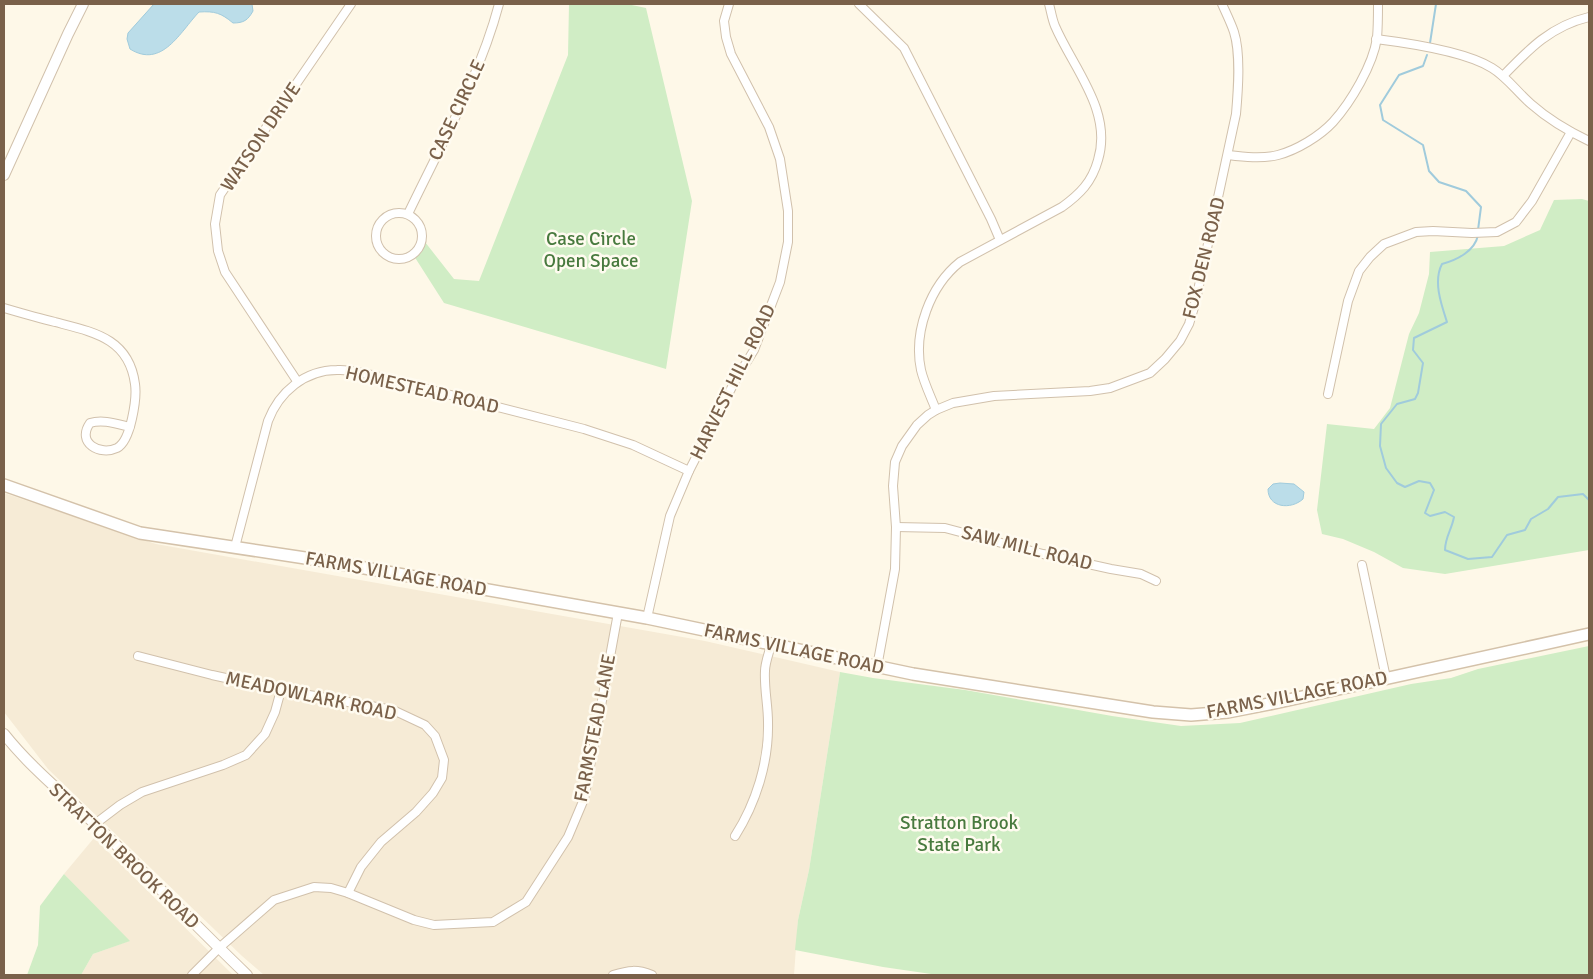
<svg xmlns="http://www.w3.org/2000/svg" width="1593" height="979" viewBox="0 0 1593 979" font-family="Signika,sans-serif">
  <rect width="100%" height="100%" fill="#fef8e8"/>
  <!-- residential -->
  <g fill="#f6ebd6">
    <path d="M 4,493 L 156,544 L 705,641 L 840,672 L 809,870 L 798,920 L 794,975 L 264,975 L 242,956 L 48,769 L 4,712 Z"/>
    <path d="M 94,838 L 233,975 L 81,975 L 93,954 L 129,941 L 64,874 Z"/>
  </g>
  <!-- green -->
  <g fill="#d0edc5">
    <path d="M 569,4 L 627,4 L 646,8 L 692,201 L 666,369 L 444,303 L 414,256 L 422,251 L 425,242 L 454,279 L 479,281 L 568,55 Z"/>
    <path d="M 1582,199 L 1589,201 L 1589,550 L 1445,574 L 1403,568 L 1374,552 L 1343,539 L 1322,534 L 1317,510 L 1327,424 L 1374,429 L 1390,408 L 1409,334 L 1419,313 L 1429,274 L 1430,252 L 1504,246 L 1540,230 L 1554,200 Z"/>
    <path d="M 1589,646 L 1589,975 L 938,975 L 883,967 L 795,950 L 798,920 L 809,870 L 840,672 L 873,678 L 965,690 L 1112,716 L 1181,726 L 1240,723 L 1411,684 L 1451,678 L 1478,669 Z"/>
    <path d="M 64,874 L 130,941 L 93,954 L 81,975 L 27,975 L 38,945 L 40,906 Z"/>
  </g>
  <!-- water -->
  <g fill="#bbdde9" stroke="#a0cbdc">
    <path d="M 154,4 L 252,4 L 253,11 C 248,20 244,23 233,23 C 221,13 215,11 199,12 C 180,32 162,69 130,49 L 127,39 L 128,33 Z"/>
    <path d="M 1280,483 L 1294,484 L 1304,492 L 1303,499 C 1291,510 1268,508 1268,489 L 1273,484 Z"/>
  </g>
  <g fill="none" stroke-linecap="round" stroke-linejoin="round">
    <!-- stream -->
    <g stroke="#a0cbdc" stroke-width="2">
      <path d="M 1430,43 L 1436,4"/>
      <path d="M 1427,55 L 1423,66 L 1399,75 L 1380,105 L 1383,120 L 1423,145 L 1429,171 L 1439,182 L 1466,191 L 1481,207 L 1478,230"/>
      <path d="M 1478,235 C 1475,251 1457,260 1442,264 C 1433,281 1441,304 1447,322 L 1414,338 L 1413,350 L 1423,363 L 1418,393 L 1415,399 L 1397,404 L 1381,424 L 1380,446 L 1386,468 L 1397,483 L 1405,487 L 1419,481 L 1430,483 L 1434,490 L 1425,513 L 1430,516 L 1445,512 L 1454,517 C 1452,529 1445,537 1445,550 L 1468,559 L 1492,557 L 1507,535 L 1525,530 L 1531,519 L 1548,509 L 1558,497 L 1583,494 L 1589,500"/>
    </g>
    <!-- minor casing -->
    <g stroke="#d1c1ac" stroke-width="10">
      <g id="minor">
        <path d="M 859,4 L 904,48 L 991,219 L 1000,240"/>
        <path d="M 1376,39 C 1408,43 1465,51 1492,68 C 1507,77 1517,92 1531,104 C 1548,119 1568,131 1589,141"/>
        <path d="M 1503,76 C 1529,49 1551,26 1589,17"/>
        <path d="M 1228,155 C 1244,157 1262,159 1278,155 C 1297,150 1320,136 1333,122 C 1351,102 1373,65 1377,38 C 1378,27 1378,15 1378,4"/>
        <circle cx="399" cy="236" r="23"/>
        <path d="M 408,214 C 440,147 480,76 499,4"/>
        <path d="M 4,308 C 21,313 38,318 55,322 C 93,332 129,338 135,384 C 137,398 131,441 117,448 C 100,456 76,443 90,423 C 103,419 117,424 130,427"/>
        <path d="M 297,381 L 225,272 L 218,251 L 215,224 L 220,195 L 351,4"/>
        <path d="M 1328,394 L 1348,301 L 1359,271 L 1370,257 L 1384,244 L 1416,232 L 1433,231 L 1472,233 L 1497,232 L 1516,222 L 1532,201 L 1571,132"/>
        <path d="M 936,410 C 931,397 924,383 921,370 C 913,332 930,286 960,262 L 1062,207 C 1080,194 1092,182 1098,160 C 1113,111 1073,68 1055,26 C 1052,19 1051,11 1049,4"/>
        <path d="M 896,527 L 945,528 L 1043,554 L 1111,569 L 1141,574 L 1156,581"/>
        <path d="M 235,547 L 268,421 C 279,392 305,370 337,370 C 349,369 360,373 372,375 L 584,429 L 633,445 L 689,471"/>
        <path d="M 1362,565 L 1386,678"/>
        <path d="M 647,618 L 670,516 L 689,471 L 735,381 L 754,350 L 780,282 L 788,242 L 788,211 L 780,159 L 769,127 L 731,54 L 726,37 L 724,21 L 729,4"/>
        <path d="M 138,656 L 212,675 L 281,690 L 393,710 L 425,725 L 435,736 L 444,760 L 442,778 L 433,793 L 416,812 L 381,842 L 361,867 L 348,893"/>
        <path d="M 877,667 L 895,569 L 896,527 L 893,486 L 895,462 L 902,446 L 917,425 L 928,415 L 936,410 L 953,403 L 994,396 L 1090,391 L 1110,388 L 1150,373 L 1165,359 L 1180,341 L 1189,324 L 1195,304 L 1236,114 C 1238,91 1241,54 1234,32 C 1231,23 1226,13 1222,4"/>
        <path d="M 95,824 L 120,805 L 142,792 L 223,765 L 246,755 L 265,734 L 275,712 L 281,690"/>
        <path d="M 735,836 C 756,803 769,762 768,722 C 768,705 764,688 765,671 C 765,663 769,653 771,645"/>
        <path d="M 192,975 L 219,948 L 274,900 L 314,887 L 331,888 L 348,893 L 414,920 L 434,925 L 493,922 L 526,902 L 568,837 L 584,799 L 618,613"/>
        <path d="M 613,975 C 629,970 637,969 652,975"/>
      </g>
    </g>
    <!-- tertiary casing -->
    <g stroke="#d1c1ac" stroke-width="12">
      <g id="tertiary">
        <path d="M 4,175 L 68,34 L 83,4"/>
        <path d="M 4,734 C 31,768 65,795 96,825 C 147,875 196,926 247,975"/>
      </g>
    </g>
    <!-- secondary casing -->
    <g stroke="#d4c2aa" stroke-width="14">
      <path id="secondary" d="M 4,485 L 140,533 L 325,561 L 647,618 L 913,674 L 1153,712 L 1191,715 L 1228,712 L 1279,702 L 1589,634"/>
    </g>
    <!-- minor -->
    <use href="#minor" stroke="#fff" stroke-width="8"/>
    <!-- tertiary -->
    <use href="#tertiary" stroke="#fff" stroke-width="10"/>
    <!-- secondary -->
    <use href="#secondary" stroke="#fff" stroke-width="11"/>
  </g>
  <g text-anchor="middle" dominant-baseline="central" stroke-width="5" stroke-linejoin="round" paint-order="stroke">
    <!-- street labels -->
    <g font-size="19" fill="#7a614a" stroke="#fffbf0">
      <text transform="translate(457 110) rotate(-65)">CASE CIRCLE</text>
      <text transform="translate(261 137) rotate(-56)">WATSON DRIVE</text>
      <text transform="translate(1204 258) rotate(-76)">FOX DEN ROAD</text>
      <text transform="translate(733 382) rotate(-64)">HARVEST HILL ROAD</text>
      <text transform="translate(422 390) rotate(13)">HOMESTEAD ROAD</text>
      <text transform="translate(1027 548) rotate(14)">SAW MILL ROAD</text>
      <text transform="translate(396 574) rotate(10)">FARMS VILLAGE ROAD</text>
      <text transform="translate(794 649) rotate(12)">FARMS VILLAGE ROAD</text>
      <text transform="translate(1297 695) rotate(-11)">FARMS VILLAGE ROAD</text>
      <text transform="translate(311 696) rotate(12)">MEADOWLARK ROAD</text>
      <text transform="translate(595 728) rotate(-79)">FARMSTEAD LANE</text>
      <text transform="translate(124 856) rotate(44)">STRATTON BROOK ROAD</text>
    </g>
    <!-- park labels -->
    <g font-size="19" fill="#487a3e" stroke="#fffbf0">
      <text x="591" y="239">Case Circle<tspan x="591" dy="22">Open Space</tspan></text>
      <text x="959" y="823">Stratton Brook<tspan x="959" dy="22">State Park</tspan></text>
    </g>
  </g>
  <!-- border -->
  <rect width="1593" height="979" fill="none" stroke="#7a614a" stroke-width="10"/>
</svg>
